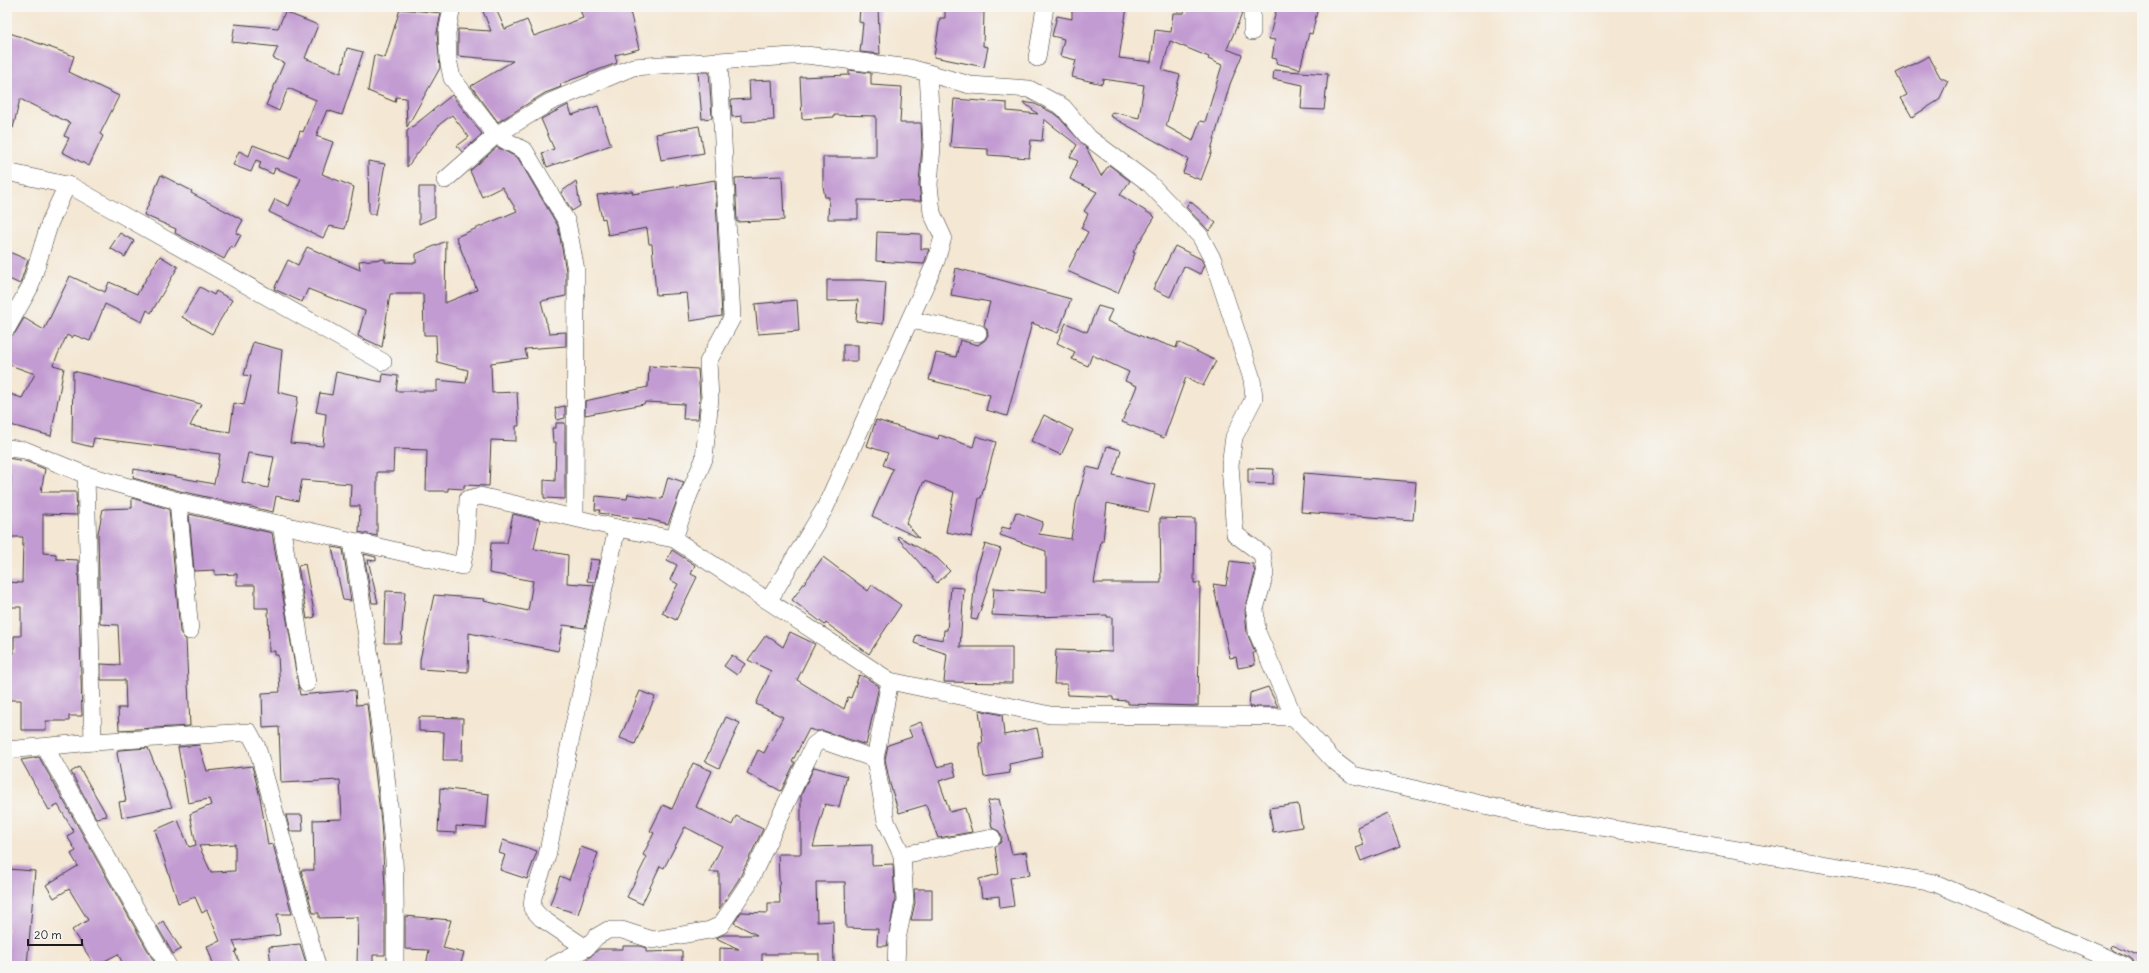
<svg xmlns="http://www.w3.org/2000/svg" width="2149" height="973" viewBox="0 0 2149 973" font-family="Delius,sans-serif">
  <rect width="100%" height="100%" fill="#f6f6f2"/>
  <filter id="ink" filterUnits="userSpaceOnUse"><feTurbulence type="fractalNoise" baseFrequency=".025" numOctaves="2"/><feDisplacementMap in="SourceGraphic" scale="8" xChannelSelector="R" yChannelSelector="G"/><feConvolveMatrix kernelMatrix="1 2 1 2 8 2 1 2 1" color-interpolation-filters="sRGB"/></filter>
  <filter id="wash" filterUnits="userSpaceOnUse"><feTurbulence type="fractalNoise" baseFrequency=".012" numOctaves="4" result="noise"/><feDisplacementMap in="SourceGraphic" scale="16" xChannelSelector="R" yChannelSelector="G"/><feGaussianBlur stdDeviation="0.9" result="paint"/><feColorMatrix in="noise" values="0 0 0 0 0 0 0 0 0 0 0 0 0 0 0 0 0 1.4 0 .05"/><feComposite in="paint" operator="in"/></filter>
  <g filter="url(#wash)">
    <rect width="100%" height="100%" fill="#f4e7d3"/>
    <g id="blocks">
      <!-- building -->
      <g fill="#c29bd2" fill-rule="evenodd">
        <path d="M 486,7 L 495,7 L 505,29 L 527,20 L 534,36 L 583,18 L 579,7 L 629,7 L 639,49 L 615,55 L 617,63 L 560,84 L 561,87 L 545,93 L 498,122 L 471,86 L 513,61 L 458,56 L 458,29 L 491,31 L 482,9 Z"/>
        <path d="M 860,7 L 878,7 L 880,54 L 860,52 L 863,23 L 859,22 Z"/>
        <path d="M 1072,7 L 1127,7 L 1119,58 L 1151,62 L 1155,30 L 1171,32 L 1173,13 L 1184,13 L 1185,7 L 1242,7 L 1242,14 L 1227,49 L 1242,55 L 1230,84 L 1211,150 L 1212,151 L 1201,180 L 1183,173 L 1188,159 L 1110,116 L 1112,112 L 1139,118 L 1144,85 L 1103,79 L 1102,84 L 1072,77 L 1076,60 L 1060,56 L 1064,39 L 1052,36 L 1057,16 L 1072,19 ZM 1170,41 L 1209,57 L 1208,59 L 1222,65 L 1205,122 L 1200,121 L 1193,141 L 1166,126 L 1180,75 L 1162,70 Z"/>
        <path d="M 1277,7 L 1318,7 L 1312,34 L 1309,33 L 1300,69 L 1276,63 L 1277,59 L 1272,58 L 1275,40 L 1269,39 Z"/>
        <path d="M 400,9 L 441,13 L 437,33 L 440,68 L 407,127 L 406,98 L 396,97 L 395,102 L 368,91 L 374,55 L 385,58 Z"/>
        <path d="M 945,10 L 984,12 L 983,46 L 988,47 L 984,67 L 934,57 L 940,18 L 945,18 Z"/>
        <path d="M 285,12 L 318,25 L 305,58 L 341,73 L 347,48 L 363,52 L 342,115 L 327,110 L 316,136 L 333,142 L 322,174 L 354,187 L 345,229 L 329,226 L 323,238 L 269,212 L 275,199 L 289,206 L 301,178 L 275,168 L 273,174 L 259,168 L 261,162 L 256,160 L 251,172 L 233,165 L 239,151 L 249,156 L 253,145 L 290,159 L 300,131 L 303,132 L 316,100 L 288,88 L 279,111 L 266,105 L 284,63 L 273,58 L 278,47 L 232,42 L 235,24 L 278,28 Z"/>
        <path d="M 7,32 L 74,56 L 69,72 L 119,96 L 100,134 L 103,136 L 89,166 L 62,152 L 69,138 L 64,136 L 70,123 L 20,99 L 13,128 L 7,127 Z"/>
        <path d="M 1929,56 L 1940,77 L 1948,81 L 1939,100 L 1912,117 L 1901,98 L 1907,95 L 1896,73 Z"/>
        <path d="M 849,70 L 871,73 L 871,85 L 902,87 L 900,123 L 921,123 L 922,146 L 919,184 L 921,201 L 858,200 L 858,219 L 828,219 L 829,197 L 825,197 L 823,186 L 823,157 L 876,157 L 876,116 L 834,115 L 834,117 L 802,119 L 800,77 L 849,75 Z"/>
        <path d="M 1274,70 L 1328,74 L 1324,110 L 1301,109 L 1303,85 L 1273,79 Z"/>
        <path d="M 698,72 L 709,72 L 712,118 L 702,119 Z"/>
        <path d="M 772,80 L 774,120 L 742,122 L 742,116 L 732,117 L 731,100 L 750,99 L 749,81 Z"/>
        <path d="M 452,95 L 482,134 L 462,152 L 457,146 L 469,137 L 452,115 L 440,124 L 407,167 L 407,131 Z"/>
        <path d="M 954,99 L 1007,103 L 1007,111 L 1038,114 L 1023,102 L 1035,104 L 1057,115 L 1087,149 L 1101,176 L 1109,165 L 1130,181 L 1120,195 L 1155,217 L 1133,252 L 1135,253 L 1118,293 L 1067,271 L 1088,232 L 1081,228 L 1088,214 L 1084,211 L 1097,192 L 1070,179 L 1078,161 L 1070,157 L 1077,145 L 1044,119 L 1042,141 L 1031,140 L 1029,158 L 988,155 L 988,149 L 950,147 Z"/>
        <path d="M 568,105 L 572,115 L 598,106 L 611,145 L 547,167 L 542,153 L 554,149 L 541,119 Z"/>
        <path d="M 699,126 L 704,153 L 661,160 L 656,134 Z"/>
        <path d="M 497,147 L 518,158 L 558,226 L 566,271 L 566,296 L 541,301 L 549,333 L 566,332 L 566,346 L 525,349 L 527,358 L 491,363 L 492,393 L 517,392 L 519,426 L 516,426 L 516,441 L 491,440 L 489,486 L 464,485 L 464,489 L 448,488 L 448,491 L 426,491 L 427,450 L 394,449 L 393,472 L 377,472 L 377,536 L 359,532 L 360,506 L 350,506 L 351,484 L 302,480 L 298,501 L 276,496 L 273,512 L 180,491 L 133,478 L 134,469 L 214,484 L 220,454 L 94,438 L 92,447 L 72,442 L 73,371 L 201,404 L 190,426 L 230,432 L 234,403 L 244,405 L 251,376 L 244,375 L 253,342 L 282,350 L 278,392 L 298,397 L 290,443 L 323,446 L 326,414 L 316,412 L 320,393 L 332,395 L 336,372 L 382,382 L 383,374 L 398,376 L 396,391 L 437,391 L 437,380 L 466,383 L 468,370 L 437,362 L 436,335 L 424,335 L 423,294 L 390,294 L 382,347 L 358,336 L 365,311 L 308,289 L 302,302 L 274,289 L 288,260 L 298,265 L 307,247 L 360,270 L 359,261 L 385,259 L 385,262 L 416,263 L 416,254 L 446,241 L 445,303 L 477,290 L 456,237 L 517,211 L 502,187 L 482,197 L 470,171 ZM 248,453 L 274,457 L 268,488 L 242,482 Z"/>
        <path d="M 368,161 L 385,164 L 376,214 L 369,214 Z"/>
        <path d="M 161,175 L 192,191 L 191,193 L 243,220 L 236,233 L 241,235 L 234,248 L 231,246 L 224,259 L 175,233 L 176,229 L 144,215 Z"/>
        <path d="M 782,176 L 784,220 L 737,222 L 735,178 Z"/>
        <path d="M 715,180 L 722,316 L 690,321 L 687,293 L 656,295 L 652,244 L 649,244 L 647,228 L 608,235 L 605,218 L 602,219 L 597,195 L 632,191 L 633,194 Z"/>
        <path d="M 576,181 L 580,206 L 572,211 L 561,192 Z"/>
        <path d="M 419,187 L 435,187 L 435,217 L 419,224 Z"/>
        <path d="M 1190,201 L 1216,223 L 1209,231 L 1186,207 Z"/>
        <path d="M 877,232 L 921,234 L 921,249 L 929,249 L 924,264 L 876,261 Z"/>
        <path d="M 120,233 L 134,241 L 125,257 L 110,248 Z"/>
        <path d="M 1175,246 L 1201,259 L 1204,265 L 1200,274 L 1184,266 L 1170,297 L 1153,289 Z"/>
        <path d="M 7,251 L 28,260 L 20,284 L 7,278 Z"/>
        <path d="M 160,256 L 178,267 L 151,313 L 147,310 L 142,322 L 105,304 L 90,341 L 74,335 L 72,338 L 67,335 L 53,365 L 64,368 L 51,436 L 7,424 L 7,393 L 22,398 L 35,374 L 7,364 L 7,338 L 15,333 L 24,318 L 44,330 L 70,276 L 105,292 L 109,282 L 137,294 Z"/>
        <path d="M 956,268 L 1071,299 L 1058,333 L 1032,323 L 1007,416 L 986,410 L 990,395 L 929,380 L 936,353 L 956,357 L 960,340 L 978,345 L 985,340 L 988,335 L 987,329 L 984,325 L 990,302 L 951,295 Z"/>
        <path d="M 827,280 L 864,280 L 886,282 L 883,324 L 856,321 L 858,300 L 827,301 Z"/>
        <path d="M 200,287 L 214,295 L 216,291 L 232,300 L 212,334 L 182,317 Z"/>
        <path d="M 797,300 L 799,331 L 758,334 L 755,304 Z"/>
        <path d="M 1098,306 L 1112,310 L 1107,321 L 1150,340 L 1151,339 L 1176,348 L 1178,342 L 1216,361 L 1203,386 L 1186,377 L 1164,438 L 1122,422 L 1137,386 L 1125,381 L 1129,372 L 1092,355 L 1088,366 L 1072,359 L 1075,352 L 1057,343 L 1066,323 L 1087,332 Z"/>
        <rect x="843" y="345" width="15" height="16"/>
        <path d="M 649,366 L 698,369 L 700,398 L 698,419 L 683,419 L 684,404 L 645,402 L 644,404 L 585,415 L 585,401 L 648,387 Z"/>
        <path d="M 565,406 L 565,418 L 557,420 L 555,408 Z"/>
        <path d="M 1044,415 L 1073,430 L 1061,455 L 1031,441 Z"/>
        <path d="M 876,420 L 938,439 L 939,435 L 973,447 L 976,436 L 996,442 L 981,498 L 979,498 L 972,537 L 946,532 L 954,492 L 924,481 L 906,523 L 919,538 L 872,516 L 893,469 L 883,465 L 888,453 L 867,446 Z"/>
        <path d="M 556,423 L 565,423 L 565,499 L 544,498 L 544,480 L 555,481 L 556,442 L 553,442 L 552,428 L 556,428 Z"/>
        <path d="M 1107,446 L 1121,450 L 1113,475 L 1155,485 L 1149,512 L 1107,503 L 1103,541 L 1101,541 L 1094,583 L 1161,583 L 1160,518 L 1195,519 L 1194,583 L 1200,583 L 1198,706 L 1128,704 L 1128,701 L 1113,700 L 1113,697 L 1068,695 L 1067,684 L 1054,684 L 1056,650 L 1112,652 L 1112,617 L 1107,617 L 1107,615 L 1030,617 L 992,615 L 994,588 L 1046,592 L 1046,551 L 1000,535 L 1002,527 L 1010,529 L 1016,512 L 1043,522 L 1039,534 L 1071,539 L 1076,504 L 1087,467 L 1100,470 Z"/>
        <path d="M 7,458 L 25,461 L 45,469 L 41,492 L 76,492 L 77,515 L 43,514 L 43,553 L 56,554 L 56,559 L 78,560 L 82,716 L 69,716 L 69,721 L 46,721 L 46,730 L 21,730 L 21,700 L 10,700 L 11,653 L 14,653 L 14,636 L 21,636 L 21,607 L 7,607 L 7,582 L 22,583 L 23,537 L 7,537 L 7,522 L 10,522 L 11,477 L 7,476 Z"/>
        <path d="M 1248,468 L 1274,469 L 1273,484 L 1248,483 Z"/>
        <path d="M 1304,473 L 1416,482 L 1413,520 L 1301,512 Z"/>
        <path d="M 668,477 L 684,482 L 668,524 L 648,519 L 648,520 L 599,513 L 600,510 L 595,510 L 596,496 L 627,499 L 628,494 L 662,499 Z"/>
        <path d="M 132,498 L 169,509 L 180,632 L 186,640 L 190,726 L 119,730 L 118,708 L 126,708 L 125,680 L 101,680 L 101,664 L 120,665 L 118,625 L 100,624 L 98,533 L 103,509 L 132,508 Z"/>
        <path d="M 189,514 L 272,533 L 300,695 L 355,690 L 356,705 L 367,704 L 381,821 L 385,887 L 385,955 L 373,955 L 373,966 L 357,966 L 358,917 L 319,918 L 319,913 L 313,913 L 301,870 L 314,870 L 313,820 L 342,819 L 340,780 L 281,783 L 279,727 L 263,728 L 262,693 L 280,692 L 278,655 L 275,655 L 275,651 L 269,652 L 268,608 L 255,608 L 255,585 L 237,585 L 237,574 L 215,575 L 215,570 L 194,571 Z"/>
        <path d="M 513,514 L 540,520 L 534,549 L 568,555 L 567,583 L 594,585 L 585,628 L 563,625 L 558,651 L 469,633 L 468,672 L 420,669 L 420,660 L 434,595 L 485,599 L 484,601 L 528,611 L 533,581 L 489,573 L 491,543 L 507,543 Z"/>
        <path d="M 898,536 L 937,558 L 950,571 L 937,583 L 897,537 Z"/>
        <path d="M 985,544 L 1001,549 L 977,620 L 971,619 L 976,571 Z"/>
        <path d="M 332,547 L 343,549 L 351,601 L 343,600 Z"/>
        <path d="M 672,550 L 695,565 L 691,574 L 697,577 L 676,620 L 662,613 L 678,584 L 670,580 L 677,565 L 667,560 Z"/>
        <path d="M 364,554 L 376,557 L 376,561 L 368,560 L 378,603 L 372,603 Z"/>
        <path d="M 823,557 L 868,591 L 872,585 L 901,605 L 869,654 L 826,623 L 825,625 L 792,600 Z"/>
        <path d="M 590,559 L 600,560 L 595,582 L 587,581 Z"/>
        <path d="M 1230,561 L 1253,564 L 1255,573 L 1245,610 L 1247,633 L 1255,652 L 1253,653 L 1255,665 L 1238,668 L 1236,657 L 1230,658 L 1213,584 L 1226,586 Z"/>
        <path d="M 305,564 L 315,617 L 307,619 L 298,566 Z"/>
        <path d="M 951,587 L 964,588 L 960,647 L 1012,647 L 1012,683 L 944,682 L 947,654 L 914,643 L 916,635 L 943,640 L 944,630 L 947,630 Z"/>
        <path d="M 386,591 L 405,592 L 401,643 L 384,643 Z"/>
        <path d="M 790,632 L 815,644 L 797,680 L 844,709 L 848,697 L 851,698 L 859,675 L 865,677 L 879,686 L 866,745 L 824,731 L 816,731 L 809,729 L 792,762 L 795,762 L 781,791 L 747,773 L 758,750 L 764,753 L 783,717 L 756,704 L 771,671 L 748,660 L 766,635 L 783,647 Z"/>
        <path d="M 732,655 L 745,664 L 737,675 L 724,666 Z"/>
        <path d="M 1268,687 L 1278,707 L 1249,707 L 1250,693 Z"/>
        <path d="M 640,691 L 655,697 L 635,744 L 620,738 Z"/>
        <path d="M 979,710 L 1002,715 L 1004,735 L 1037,728 L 1043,757 L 1009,764 L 1010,773 L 984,777 L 979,743 L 983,743 Z"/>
        <path d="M 419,717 L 463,718 L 462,760 L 443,760 L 444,732 L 419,731 Z"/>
        <path d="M 726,717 L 740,723 L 719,768 L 705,761 Z"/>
        <path d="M 921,722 L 937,767 L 952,763 L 956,776 L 939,781 L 950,812 L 965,808 L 972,832 L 938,838 L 926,805 L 899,813 L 890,784 L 885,759 L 888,745 L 912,737 L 908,727 Z"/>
        <path d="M 199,745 L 207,771 L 252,766 L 260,797 L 268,845 L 273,844 L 292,914 L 277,914 L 280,935 L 233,941 L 237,951 L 235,952 L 241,966 L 214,966 L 207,946 L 220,941 L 207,910 L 202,913 L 195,897 L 178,903 L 155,830 L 178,820 L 189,847 L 196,845 L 190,814 L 211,805 L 209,799 L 188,803 L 178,747 ZM 235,844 L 235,871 L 211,872 L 199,846 Z"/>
        <path d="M 148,748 L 172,807 L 122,817 L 119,802 L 126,801 L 117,753 L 119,750 Z"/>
        <path d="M 39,757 L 156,965 L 155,966 L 124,966 L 118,954 L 95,966 L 72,930 L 88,920 L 69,889 L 54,898 L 46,885 L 78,866 L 71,854 L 76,851 L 67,836 L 74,832 L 58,805 L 49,810 L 21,760 Z"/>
        <path d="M 693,763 L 712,771 L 696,807 L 732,825 L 736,816 L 763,829 L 739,879 L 719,909 L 719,872 L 709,872 L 722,846 L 685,827 L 664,868 L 660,866 L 642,904 L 627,897 L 647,857 L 643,855 L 654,833 L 650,831 L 663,805 L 672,809 Z"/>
        <path d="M 79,767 L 101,805 L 107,816 L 96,818 L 71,772 Z"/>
        <path d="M 814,767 L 847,776 L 839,807 L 825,804 L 813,847 L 872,845 L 872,865 L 893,864 L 895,900 L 887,946 L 877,946 L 878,929 L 846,928 L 845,882 L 816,882 L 817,922 L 833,921 L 834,966 L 819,966 L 819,954 L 762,954 L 762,966 L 720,966 L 720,948 L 739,949 L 716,938 L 723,935 L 757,935 L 734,923 L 741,912 L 768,913 L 768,903 L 780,903 L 778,854 L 801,854 L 801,795 Z"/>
        <path d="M 440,788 L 489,794 L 486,828 L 456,826 L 456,833 L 438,832 Z"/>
        <path d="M 999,799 L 1012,854 L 1026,852 L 1030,875 L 1010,878 L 1014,906 L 1000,908 L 999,896 L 982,898 L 979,879 L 999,874 L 995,847 L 1001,842 L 1002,837 L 999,831 L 992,828 L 988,801 Z"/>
        <path d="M 1298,804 L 1302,827 L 1273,832 L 1269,808 Z"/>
        <path d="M 1387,813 L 1400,846 L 1361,861 L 1356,848 L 1364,845 L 1357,827 Z"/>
        <path d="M 286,815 L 302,815 L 303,831 L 290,831 Z"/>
        <path d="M 503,840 L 537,851 L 527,879 L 500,870 L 505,855 L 499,853 Z"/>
        <path d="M 581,847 L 598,853 L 578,914 L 550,905 L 560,876 L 569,880 Z"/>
        <path d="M 7,869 L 35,871 L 27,966 L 7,966 Z"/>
        <path d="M 914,889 L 932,889 L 932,920 L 911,920 L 915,903 Z"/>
        <path d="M 405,916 L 451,920 L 443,948 L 464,953 L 460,966 L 426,966 L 429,950 L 405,949 Z"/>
        <path d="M 163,921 L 181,949 L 173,954 L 157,926 Z"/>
        <path d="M 300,944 L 307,966 L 271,966 L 269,947 Z"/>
        <path d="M 2111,944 L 2142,957 L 2142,966 L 2135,966 L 2133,960 L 2129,957 L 2110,948 Z"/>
        <path d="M 623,946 L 640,946 L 646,948 L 646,952 L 682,951 L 682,966 L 587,966 L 587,959 L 599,949 L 623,949 Z"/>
      </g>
    </g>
  </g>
  <g filter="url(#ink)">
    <use href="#blocks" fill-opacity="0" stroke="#3c3a37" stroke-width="1"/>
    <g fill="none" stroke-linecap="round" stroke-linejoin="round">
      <!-- street casing -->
      <g stroke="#3c3a37" stroke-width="18">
        <g id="street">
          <path d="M 452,7 L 447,33 L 448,59 L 452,78 L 496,135 L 525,151 L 567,222 L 576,270 L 575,516"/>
          <path d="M 1252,32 L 1252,7"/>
          <path d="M 1037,58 L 1045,7"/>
          <path d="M 7,172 L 71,186 L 383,362"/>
          <path d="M 445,180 L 496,135 L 550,102 L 633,67 L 806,55 L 910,68 L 970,85 L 1029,89 L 1063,107 L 1089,138 L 1149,183 L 1200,236 L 1213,260 L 1252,379 L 1254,398 L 1234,437 L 1230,465 L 1235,534 L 1262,554 L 1265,574 L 1255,609 L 1257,632 L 1294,717 L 1333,760 L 1353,775 L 1524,814 L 1935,883 L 2125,966"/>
          <path d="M 910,320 L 978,333"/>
          <path d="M 7,328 L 30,287 L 50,222 L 67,185"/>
          <path d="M 7,448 L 25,450 L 86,475 L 178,501 L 462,566 L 466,545 L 468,499 L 480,496 L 617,528 L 674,539 L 890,681 L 1050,715 L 1294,717"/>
          <path d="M 86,475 L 93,742"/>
          <path d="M 178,501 L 190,631"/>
          <path d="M 281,524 L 307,683"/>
          <path d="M 674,539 L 688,497 L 704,459 L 710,398 L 708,362 L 732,318 L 719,63"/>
          <path d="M 352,542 C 369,647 386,753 394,860 C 396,895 395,931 395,966"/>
          <path d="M 769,600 L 825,508 L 936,261 L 943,237 L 932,213 L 929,185 L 932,146 L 928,73"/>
          <path d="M 890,681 L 875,759 L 886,821 L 902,855 L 905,901 L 897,939 L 896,966"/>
          <path d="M 45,747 L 168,966"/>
          <path d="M 7,750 L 93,742 L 249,732 L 257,747 L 317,966"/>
          <path d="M 902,855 L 992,838"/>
          <path d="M 586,948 L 541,918 L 532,908 L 533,897 L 547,856 L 571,738 L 617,528"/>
          <path d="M 552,966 L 586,948 L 596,937 L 608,930 L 622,930 L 653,940 L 710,930 L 721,925 L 748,884 L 814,745 L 821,740 L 875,759"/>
        </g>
      </g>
      <!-- street -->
      <use href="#street" stroke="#fff" stroke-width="17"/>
    </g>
  </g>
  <!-- margin -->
  <rect width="2149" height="973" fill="none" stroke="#f6f6f2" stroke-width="24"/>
  <!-- scale -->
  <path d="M28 939v6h54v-6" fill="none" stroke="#1c1c1c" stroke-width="2"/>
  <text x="34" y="939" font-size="12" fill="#1c1c1c" stroke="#f6f6f2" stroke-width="3" paint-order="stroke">20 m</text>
</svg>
